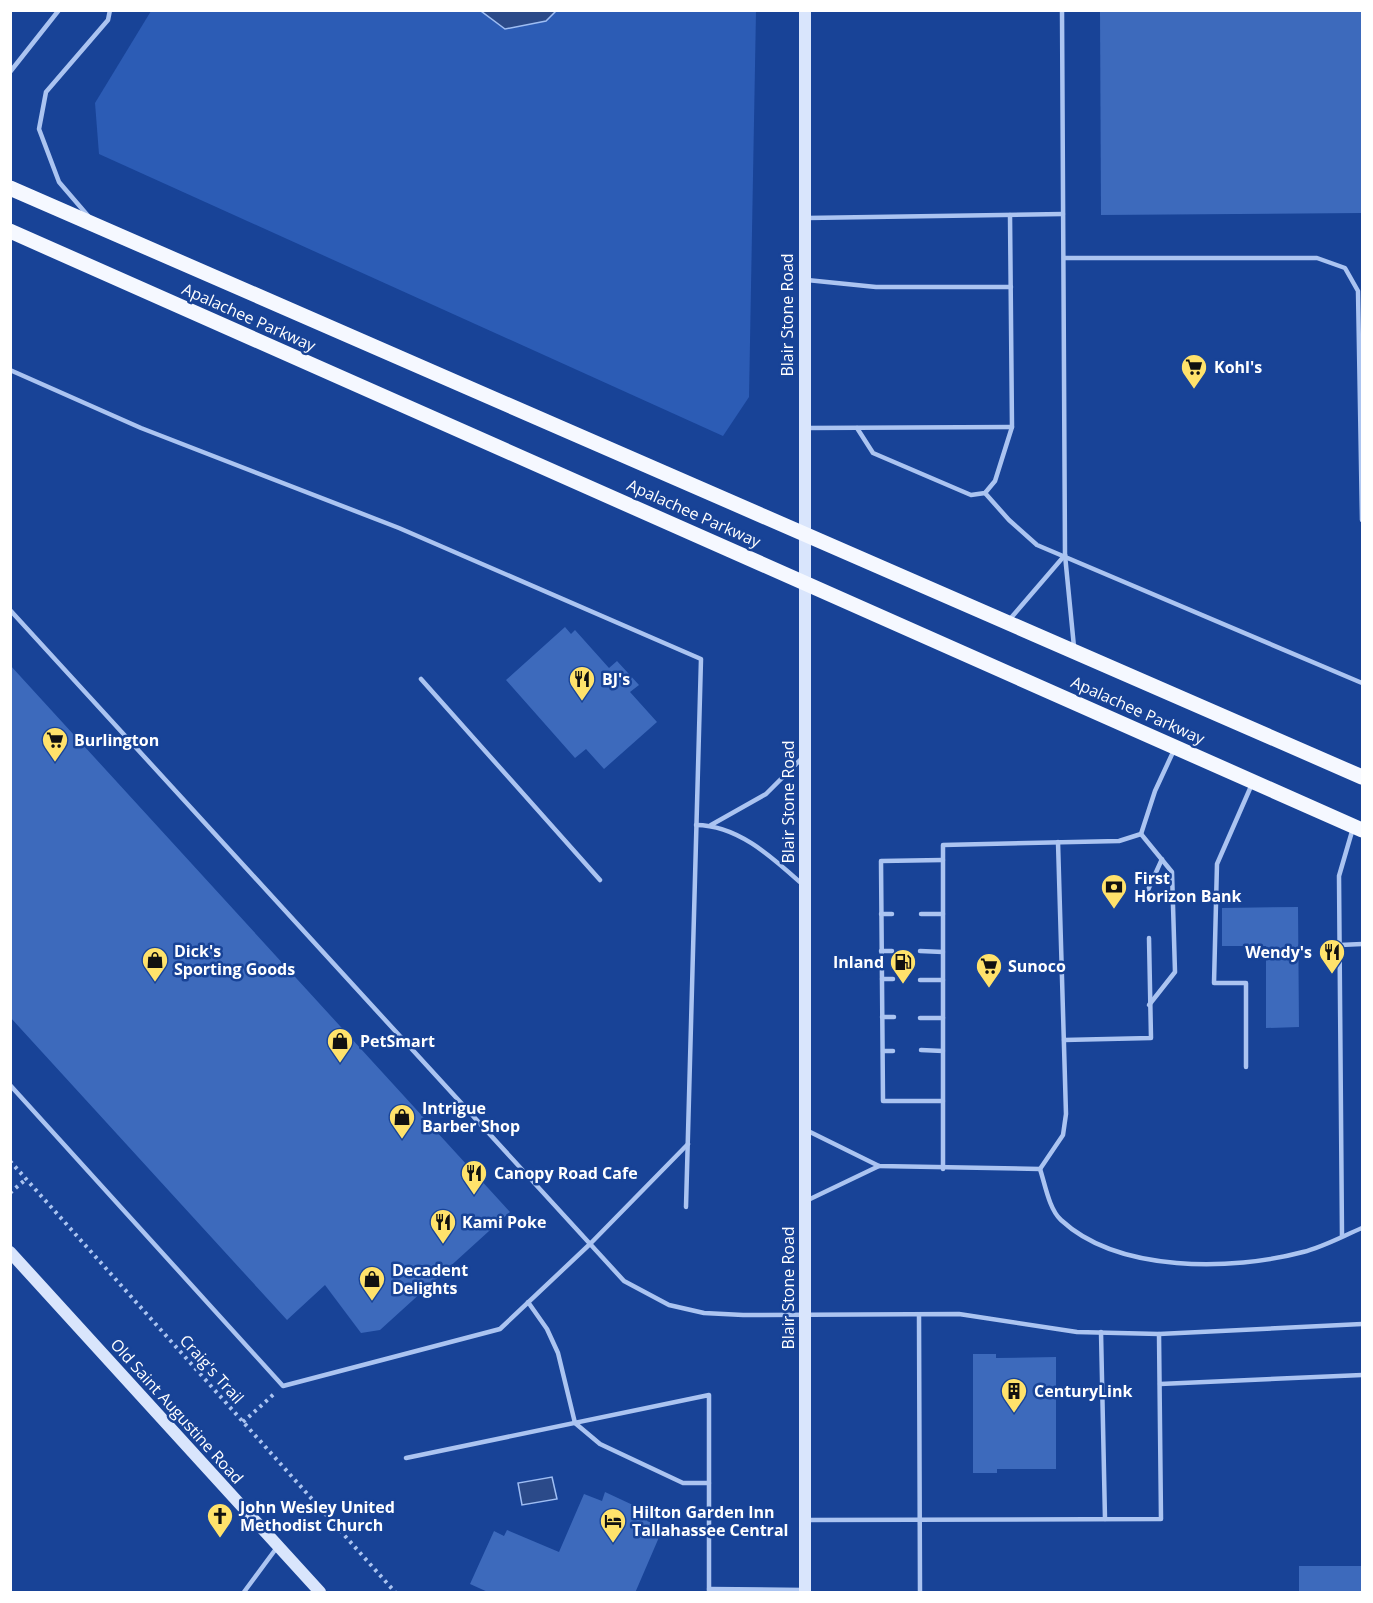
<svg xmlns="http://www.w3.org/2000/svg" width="1373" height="1603" viewBox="0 0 1373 1603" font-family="'Open Sans',sans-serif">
  <rect width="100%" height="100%" fill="#184397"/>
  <!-- green -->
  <path fill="#2c5cb5" d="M 151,11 L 756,11 L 749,397 L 723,436 L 99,154 L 95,103 Z"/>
  <!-- water -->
  <g fill="#2b4a89" stroke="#9ebdf3" stroke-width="1.5">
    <path d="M 481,11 L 481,10 L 556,11 L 546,21 L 505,29 Z"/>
    <path d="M 552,1477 L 557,1499 L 522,1505 L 518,1483 Z"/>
  </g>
  <!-- building -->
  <g fill="#3d6abc">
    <path d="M 1100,10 L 1362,10 L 1362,213 L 1101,215 Z"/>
    <path d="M 565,627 L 571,634 L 575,630 L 609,668 L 617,661 L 639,685 L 630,692 L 657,722 L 604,769 L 586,749 L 575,758 L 506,680 Z"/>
    <path d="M 10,665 L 510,1212 L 380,1330 L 361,1333 L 325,1285 L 287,1320 L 10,1017 Z"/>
    <path d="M 1298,907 L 1299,1027 L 1266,1028 L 1266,946 L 1222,946 L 1222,908 Z"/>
    <path d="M 973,1354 L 996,1354 L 996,1358 L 1056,1357 L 1056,1469 L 997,1469 L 997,1473 L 973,1473 Z"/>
    <path d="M 605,1492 L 650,1513 L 647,1521 L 663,1528 L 635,1593 L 490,1593 L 470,1584 L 494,1531 L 504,1536 L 507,1530 L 559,1552 L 584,1494 L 602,1501 Z"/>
    <rect x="1299" y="1566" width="63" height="27"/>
  </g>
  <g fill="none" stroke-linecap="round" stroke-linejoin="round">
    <!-- path -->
    <g stroke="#abc4f1" stroke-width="4" stroke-dasharray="3 4.5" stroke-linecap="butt">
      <path d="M 10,1161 L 395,1592"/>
      <path d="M 10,1193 L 26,1179"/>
      <path d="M 243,1422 L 274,1394"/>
    </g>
    <!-- lane -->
    <g stroke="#abc4f1" stroke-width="4.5">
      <path d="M 1062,10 L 1065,555 L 1074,647"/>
      <path d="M 10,72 L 59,10"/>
      <path d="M 89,217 L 59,182 L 39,129 L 46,92 L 108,20 L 110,10"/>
      <path d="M 807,218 L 1063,214"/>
      <path d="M 1064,258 L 1317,258 L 1345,268 L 1358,291 L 1362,520"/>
      <path d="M 807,280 L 876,287 L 1011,287"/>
      <path d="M 10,370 L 141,428 L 399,528 L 701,659 L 686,1207"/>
      <path d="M 806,428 L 1012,427"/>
      <path d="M 857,428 L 873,453 L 971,495 L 985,493 L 995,481 L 1012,427 L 1010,215"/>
      <path d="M 985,493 L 1009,520 L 1037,545 L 1362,683"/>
      <path d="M 10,610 L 624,1281 L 669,1305 L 704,1313 L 743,1315 L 959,1314 L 1077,1332 L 1159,1334 L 1362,1324"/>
      <path d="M 1010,619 L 1065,555"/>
      <path d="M 421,679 L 600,880"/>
      <path d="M 696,825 C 738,825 773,858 802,884"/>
      <path d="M 711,825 L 766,794 L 802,758"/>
      <path d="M 1141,834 L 1172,872 L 1175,972 L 1149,1005"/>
      <path d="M 1141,834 L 1155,791 L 1174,750"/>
      <path d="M 943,860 L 881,861 L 883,1101 L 943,1101"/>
      <path d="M 1148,890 L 1162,859"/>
      <path d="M 881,914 L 892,914"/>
      <path d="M 921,914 L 943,914"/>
      <path d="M 1340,945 L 1362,944"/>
      <path d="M 881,951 L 892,951"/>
      <path d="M 920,951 L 943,952"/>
      <path d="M 882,979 L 893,979"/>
      <path d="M 920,980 L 943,980"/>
      <path d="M 882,1017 L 894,1017"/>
      <path d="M 920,1018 L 943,1018"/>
      <path d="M 1064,1040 L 1151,1038 L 1149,938"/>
      <path d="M 921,1050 L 943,1051"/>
      <path d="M 883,1051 L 893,1051"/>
      <path d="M 1246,1067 L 1246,983 L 1214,983 L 1217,864 L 1252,784"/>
      <path d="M 10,1085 L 283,1386 L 500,1329 L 590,1244 L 688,1144"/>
      <path d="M 806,1130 L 879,1166 L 1040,1169"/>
      <path d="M 943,1169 L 943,845 L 1119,841 L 1141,834"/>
      <path d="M 1040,1169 C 1045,1184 1049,1209 1061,1220 C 1118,1273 1232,1271 1303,1252 C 1323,1247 1343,1236 1362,1228"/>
      <path d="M 1040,1169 L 1063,1135 L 1066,1114 L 1058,842"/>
      <path d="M 808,1200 L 879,1166"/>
      <path d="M 1342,1236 L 1339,876 L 1353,828"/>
      <path d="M 528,1302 L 547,1329 L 558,1353 L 575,1423 L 600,1444 L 683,1483 L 709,1483"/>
      <path d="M 919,1315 L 920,1592"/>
      <path d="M 1101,1332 L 1105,1519"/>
      <path d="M 1160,1384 L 1362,1375"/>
      <path d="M 406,1458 L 709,1395 L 709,1592"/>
      <path d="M 806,1520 L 1161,1519 L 1159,1334"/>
      <path d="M 709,1589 L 805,1590"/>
      <path d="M 244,1592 L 278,1546"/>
    </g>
    <!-- secondary -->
    <g stroke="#d9e5fc" stroke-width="12">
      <path d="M 805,10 L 805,1592"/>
      <path d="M 10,1252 L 320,1592"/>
    </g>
    <!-- primary -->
    <g stroke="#f5f8ff" stroke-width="15">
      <path d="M 10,188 L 1362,777"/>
      <path d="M 10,231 L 1362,830"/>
    </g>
  </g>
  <!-- icons -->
  <defs>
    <g id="supermarket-pin" transform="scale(1.35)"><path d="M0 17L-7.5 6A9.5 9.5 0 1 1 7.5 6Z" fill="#ffe26b" stroke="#184397"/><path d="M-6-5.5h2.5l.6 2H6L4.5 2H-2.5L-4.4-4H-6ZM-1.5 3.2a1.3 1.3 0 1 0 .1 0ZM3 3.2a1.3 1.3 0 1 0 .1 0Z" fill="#111"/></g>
    <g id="restaurant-pin" transform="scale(1.35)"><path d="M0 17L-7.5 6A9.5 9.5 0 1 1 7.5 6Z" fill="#ffe26b" stroke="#184397"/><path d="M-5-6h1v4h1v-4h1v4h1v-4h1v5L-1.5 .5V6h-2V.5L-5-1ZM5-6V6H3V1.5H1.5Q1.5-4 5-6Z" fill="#111"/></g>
    <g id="bank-pin" transform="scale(1.35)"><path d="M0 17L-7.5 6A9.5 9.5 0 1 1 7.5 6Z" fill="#ffe26b" stroke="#184397"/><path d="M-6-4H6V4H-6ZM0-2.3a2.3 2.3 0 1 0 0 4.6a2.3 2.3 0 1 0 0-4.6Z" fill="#111"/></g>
    <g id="shop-pin" transform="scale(1.35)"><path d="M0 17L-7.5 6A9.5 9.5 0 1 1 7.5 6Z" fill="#ffe26b" stroke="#184397"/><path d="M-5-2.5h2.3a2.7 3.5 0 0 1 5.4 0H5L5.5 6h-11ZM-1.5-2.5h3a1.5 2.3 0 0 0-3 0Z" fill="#111"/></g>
    <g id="fuel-pin" transform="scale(1.35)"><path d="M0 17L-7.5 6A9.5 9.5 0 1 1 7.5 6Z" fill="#ffe26b" stroke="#184397"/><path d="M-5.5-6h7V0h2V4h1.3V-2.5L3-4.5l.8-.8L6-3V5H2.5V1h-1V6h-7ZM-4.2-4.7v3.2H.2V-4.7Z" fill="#111"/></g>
    <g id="building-pin" transform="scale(1.35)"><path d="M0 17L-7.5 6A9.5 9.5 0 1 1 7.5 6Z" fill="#ffe26b" stroke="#184397"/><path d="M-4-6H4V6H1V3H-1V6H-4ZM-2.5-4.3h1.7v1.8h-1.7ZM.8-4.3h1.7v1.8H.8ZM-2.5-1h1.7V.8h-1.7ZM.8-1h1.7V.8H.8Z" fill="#111"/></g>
    <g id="church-pin" transform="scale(1.35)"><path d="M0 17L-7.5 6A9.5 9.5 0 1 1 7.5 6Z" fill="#ffe26b" stroke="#184397"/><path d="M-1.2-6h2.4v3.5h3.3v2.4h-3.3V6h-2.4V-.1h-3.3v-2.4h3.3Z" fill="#111"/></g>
    <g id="hotel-pin" transform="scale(1.35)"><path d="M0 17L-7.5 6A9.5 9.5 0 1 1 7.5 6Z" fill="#ffe26b" stroke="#184397"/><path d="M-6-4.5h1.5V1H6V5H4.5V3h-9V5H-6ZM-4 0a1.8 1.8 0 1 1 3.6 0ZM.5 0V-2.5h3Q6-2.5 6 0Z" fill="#111"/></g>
  </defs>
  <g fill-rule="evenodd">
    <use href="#supermarket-pin" x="1194" y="367"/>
    <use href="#restaurant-pin" x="582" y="679"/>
    <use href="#supermarket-pin" x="55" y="740"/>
    <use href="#bank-pin" x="1114" y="887"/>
    <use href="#restaurant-pin" x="1332" y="952"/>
    <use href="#shop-pin" x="155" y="960"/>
    <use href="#fuel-pin" x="903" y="962"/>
    <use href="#supermarket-pin" x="989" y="966"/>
    <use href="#shop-pin" x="340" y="1041"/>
    <use href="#shop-pin" x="402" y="1117"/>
    <use href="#restaurant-pin" x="474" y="1173"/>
    <use href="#restaurant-pin" x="443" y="1222"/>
    <use href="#shop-pin" x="372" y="1279"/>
    <use href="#building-pin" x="1014" y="1391"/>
    <use href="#church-pin" x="220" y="1516"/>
    <use href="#hotel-pin" x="613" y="1521"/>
  </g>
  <g text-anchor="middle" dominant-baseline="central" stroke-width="5" stroke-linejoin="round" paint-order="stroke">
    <!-- street labels -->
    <g font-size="16" fill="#fff" stroke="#184397">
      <text transform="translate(787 315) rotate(-90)">Blair Stone Road</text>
      <text transform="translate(249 317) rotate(24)">Apalachee Parkway</text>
      <text transform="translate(694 513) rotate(24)">Apalachee Parkway</text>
      <text transform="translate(1138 710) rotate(24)">Apalachee Parkway</text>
      <text transform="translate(788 802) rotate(-90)">Blair Stone Road</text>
      <text transform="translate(788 1288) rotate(-90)">Blair Stone Road</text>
      <text transform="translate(212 1369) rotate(48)">Craig's Trail</text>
      <text transform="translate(177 1411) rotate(48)">Old Saint Augustine Road</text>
    </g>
    <!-- poi labels -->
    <g font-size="16" font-weight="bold" fill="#fff" stroke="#184397" text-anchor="start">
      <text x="1214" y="367">Kohl's</text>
      <text x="602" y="679">BJ's</text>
      <text x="74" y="740">Burlington</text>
      <text x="1134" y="878">First<tspan x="1134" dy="18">Horizon Bank</tspan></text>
      <text x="174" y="951">Dick's<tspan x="174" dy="18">Sporting Goods</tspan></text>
      <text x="1312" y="952" text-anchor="end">Wendy's</text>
      <text x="884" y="962" text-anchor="end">Inland</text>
      <text x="1008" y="966">Sunoco</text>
      <text x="360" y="1041">PetSmart</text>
      <text x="422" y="1108">Intrigue<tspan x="422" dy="18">Barber Shop</tspan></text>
      <text x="494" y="1173">Canopy Road Cafe</text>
      <text x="462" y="1222">Kami Poke</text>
      <text x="392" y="1270">Decadent<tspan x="392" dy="18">Delights</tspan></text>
      <text x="1034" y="1391">CenturyLink</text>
      <text x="240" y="1507">John Wesley United<tspan x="240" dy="18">Methodist Church</tspan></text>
      <text x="632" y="1512">Hilton Garden Inn<tspan x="632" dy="18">Tallahassee Central</tspan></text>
    </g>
  </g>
  <!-- border -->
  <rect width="1373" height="1603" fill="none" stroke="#ffffff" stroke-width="24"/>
</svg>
